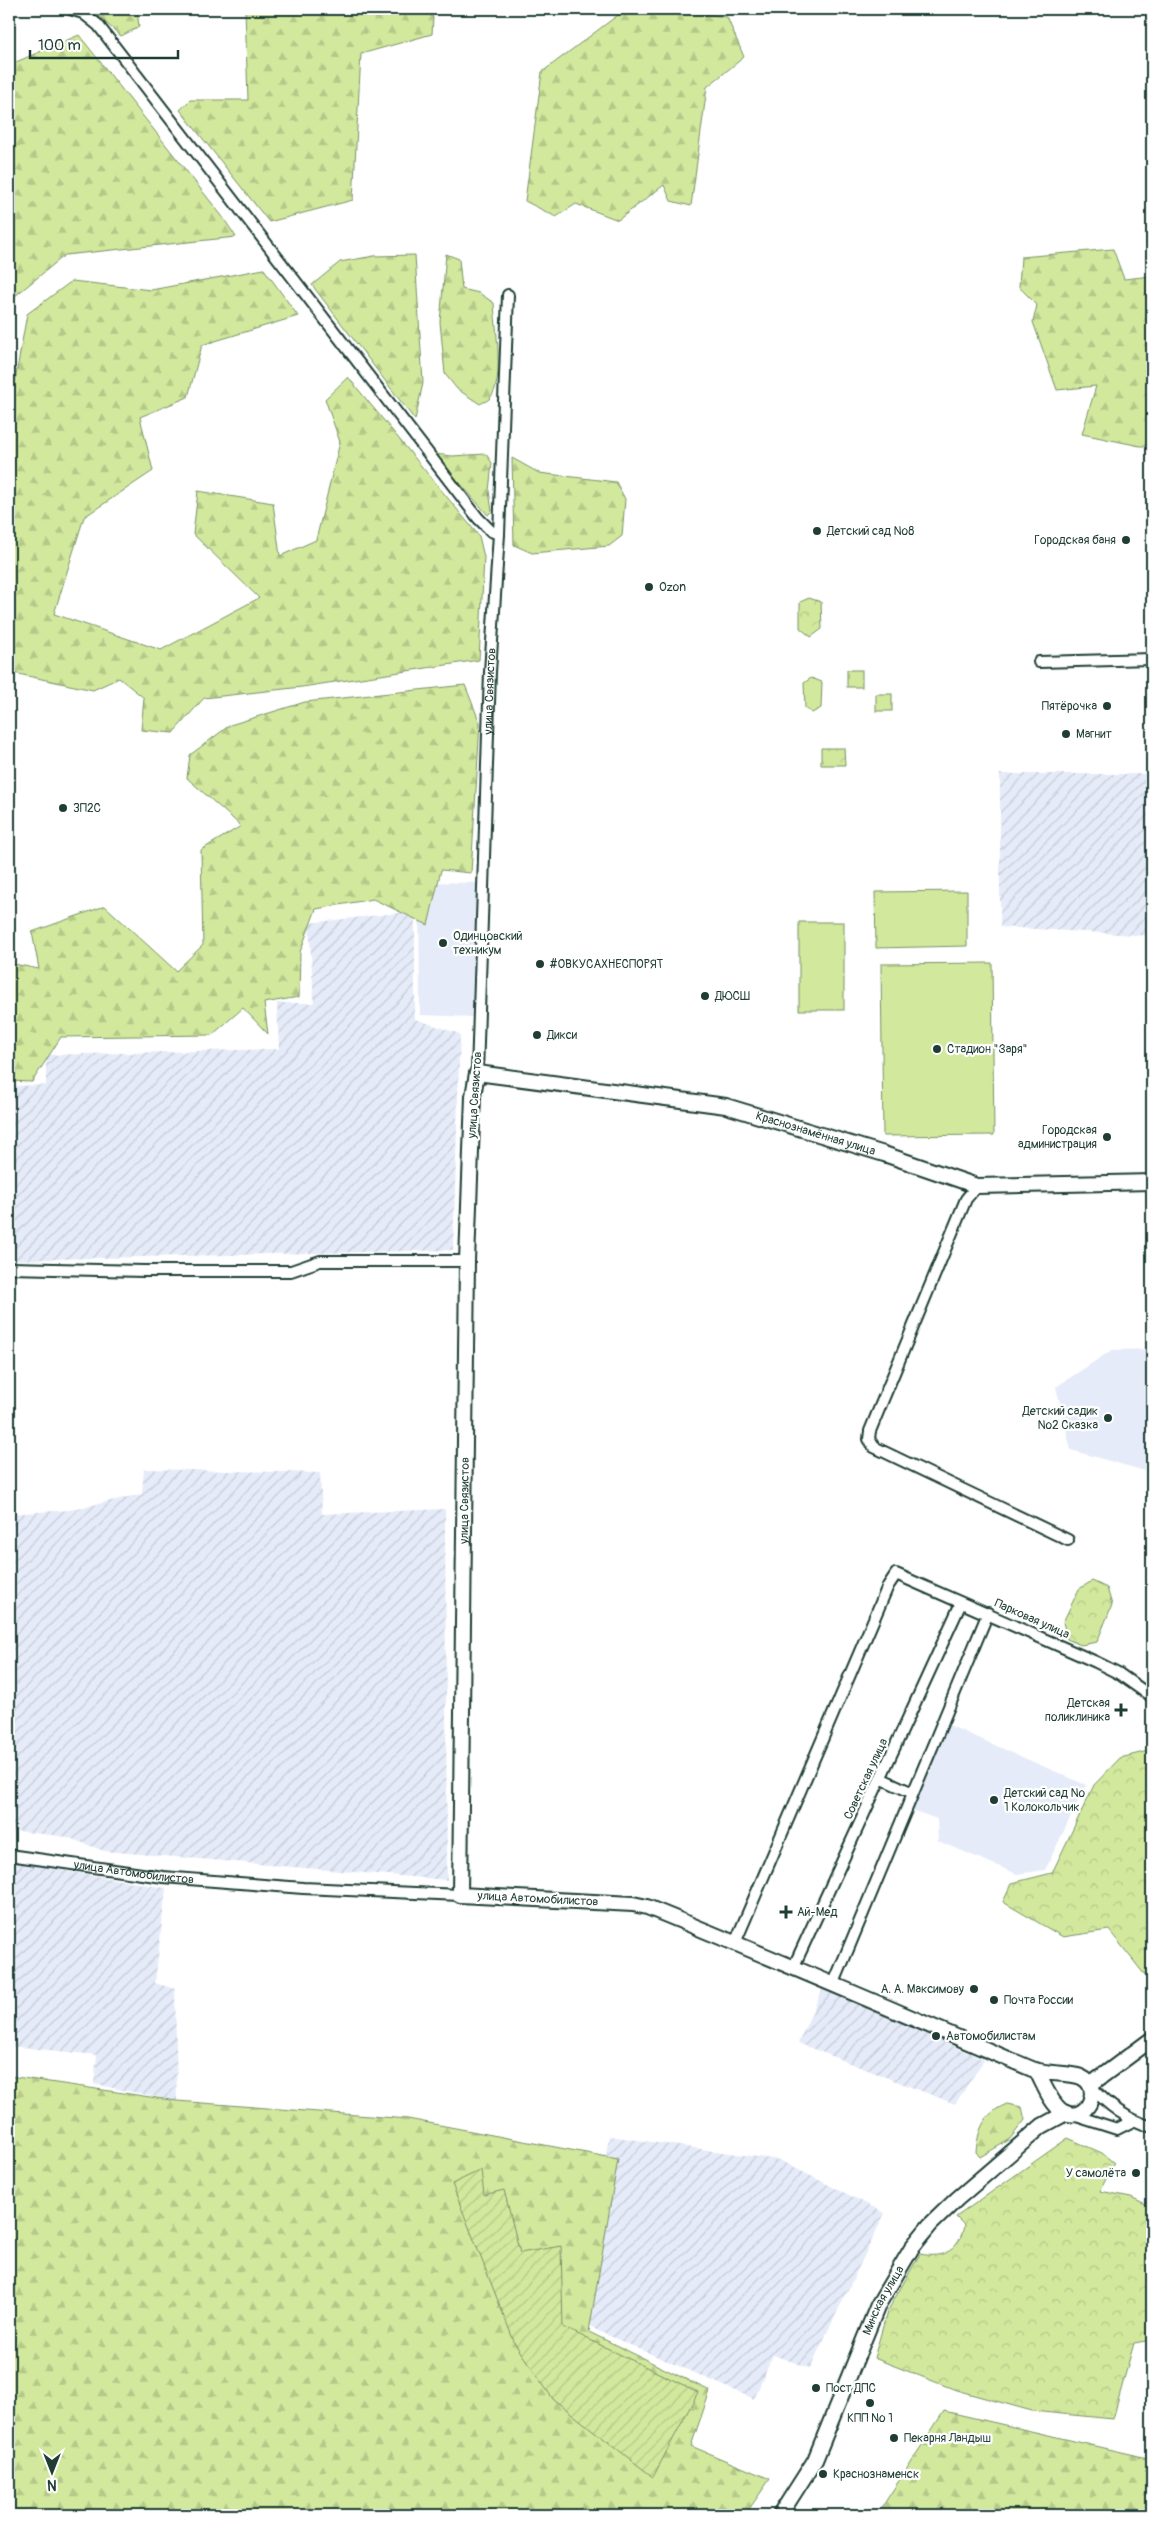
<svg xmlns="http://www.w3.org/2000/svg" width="1161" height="2524" viewBox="0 0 1161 2524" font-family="Pangolin,sans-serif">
  <defs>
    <pattern id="industrial-furrows" width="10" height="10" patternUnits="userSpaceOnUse" patternTransform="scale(1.25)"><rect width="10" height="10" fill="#e6ebf9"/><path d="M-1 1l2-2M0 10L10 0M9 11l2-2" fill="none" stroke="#c5cad6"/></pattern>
    <pattern id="forest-firs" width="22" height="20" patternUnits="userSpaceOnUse" patternTransform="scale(1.25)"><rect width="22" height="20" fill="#d2e89d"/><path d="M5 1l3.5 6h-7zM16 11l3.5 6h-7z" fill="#b4c888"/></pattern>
    <pattern id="park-crowns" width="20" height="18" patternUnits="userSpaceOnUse" patternTransform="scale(1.25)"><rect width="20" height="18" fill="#d2e89d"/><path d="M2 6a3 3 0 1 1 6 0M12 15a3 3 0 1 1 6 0" fill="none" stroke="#b4c888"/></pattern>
    <pattern id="garden-furrows" width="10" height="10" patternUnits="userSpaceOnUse" patternTransform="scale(1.25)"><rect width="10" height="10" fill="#d2e89d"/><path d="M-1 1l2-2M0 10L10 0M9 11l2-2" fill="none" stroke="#b4c888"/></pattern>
  </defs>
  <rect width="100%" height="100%" fill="#fff"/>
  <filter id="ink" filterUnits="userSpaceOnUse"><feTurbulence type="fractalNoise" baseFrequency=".02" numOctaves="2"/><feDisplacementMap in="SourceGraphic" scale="10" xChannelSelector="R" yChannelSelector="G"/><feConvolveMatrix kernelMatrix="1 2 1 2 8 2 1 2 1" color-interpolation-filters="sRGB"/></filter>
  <g filter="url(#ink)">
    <!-- built -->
    <g fill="#e6ebf9">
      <path d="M 419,882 L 478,883 L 473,1017 L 420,1015 Z"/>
      <path d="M 1152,1349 L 1152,1473 L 1071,1450 L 1056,1387 L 1112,1350 Z"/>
      <path d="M 944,1723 L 1086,1785 L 1045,1870 L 1017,1874 L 938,1841 L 937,1819 L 906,1808 Z"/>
    </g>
    <!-- industrial -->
    <g fill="url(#industrial-furrows)">
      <path d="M 1000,774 L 1152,774 L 1152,936 L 1000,927 Z"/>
      <path d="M 415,911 L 415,1019 L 460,1034 L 453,1250 L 9,1260 L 9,1086 L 46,1085 L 46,1055 L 279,1049 L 277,1003 L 314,1003 L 309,923 Z"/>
      <path d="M 144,1469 L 320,1473 L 322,1514 L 445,1509 L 447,1880 L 104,1851 L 67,1837 L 9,1830 L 9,1514 L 70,1510 L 142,1494 Z"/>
      <path d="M 9,1861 L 166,1888 L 155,1983 L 175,1989 L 177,2101 L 94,2084 L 97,2055 L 9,2046 Z"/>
      <path d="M 823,1988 L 984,2060 L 955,2104 L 798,2043 Z"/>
      <path d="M 609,2136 L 779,2160 L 885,2213 L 810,2368 L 773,2355 L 754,2399 L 596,2330 L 579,2313 Z"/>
    </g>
    <!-- grass -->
    <g fill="#d2e89d" stroke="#789268">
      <rect x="847" y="670" width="15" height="17"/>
      <path d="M 811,678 L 822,682 L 821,708 L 812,713 L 805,708 L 804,683 Z"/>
      <rect x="876" y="694" width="16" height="17"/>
      <path d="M 967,891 L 967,946 L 876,948 L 875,892 Z"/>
      <rect x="799" y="922" width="45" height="88"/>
      <path d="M 992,963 L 994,1135 L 883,1136 L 881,964 Z"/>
    </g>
    <!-- forest -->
    <g fill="url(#forest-firs)" stroke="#789268">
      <path d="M 90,9 L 137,9 L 139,27 L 121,36 Z"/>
      <path d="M 245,9 L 421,9 L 433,17 L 432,34 L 361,54 L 353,200 L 269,222 L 180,110 L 190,100 L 248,100 Z"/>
      <path d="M 626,9 L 662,9 L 727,17 L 744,57 L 707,87 L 691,206 L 671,201 L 664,185 L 618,220 L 576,204 L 556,217 L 525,201 L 542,72 Z"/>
      <path d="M 79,35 L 222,216 L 236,237 L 65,255 L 9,301 L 9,65 Z"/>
      <path d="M 1113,249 L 1124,279 L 1152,276 L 1152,446 L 1140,446 L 1082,434 L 1096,386 L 1057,390 L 1033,322 L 1037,305 L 1019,287 L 1021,257 Z"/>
      <path d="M 446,254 L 459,259 L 462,289 L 479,293 L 494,303 C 495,325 505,382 490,398 C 488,401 483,402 480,404 L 457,389 L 445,374 L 440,322 Z"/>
      <path d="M 415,255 L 423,383 L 415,420 L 312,285 L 340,262 L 374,256 Z"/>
      <path d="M 264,269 L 298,316 L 202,345 L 188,397 L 140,417 L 153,471 L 84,517 L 54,614 L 161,650 L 259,598 L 193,534 L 198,491 L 273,503 L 280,556 L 316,540 L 340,442 L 325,399 L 348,377 L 479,536 L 484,557 L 479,660 L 302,687 L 204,698 L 173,733 L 141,730 L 144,698 L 119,678 L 93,690 L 9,672 L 9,414 L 27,314 L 72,281 L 151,290 Z"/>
      <path d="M 434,454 L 452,456 L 486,454 L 492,463 L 489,491 L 492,511 L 488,515 Z"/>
      <path d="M 512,458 L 539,473 L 616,482 L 625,499 L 622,536 L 609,546 L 532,553 L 514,545 Z"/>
      <path d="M 465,685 L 480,723 L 471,873 L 441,870 L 428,925 L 373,899 L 316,909 L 300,952 L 299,997 L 264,1003 L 268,1034 L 243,1008 L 212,1035 L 61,1037 L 32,1082 L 9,1081 L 9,963 L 39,969 L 32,932 L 105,906 L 176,971 L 203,945 L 201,850 L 241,826 L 187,778 L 190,755 L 230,725 L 305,702 Z"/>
      <path d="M 9,2076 L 177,2101 L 408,2119 L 618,2159 L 589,2332 L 710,2391 L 691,2446 L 770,2479 L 745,2515 L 9,2515 Z"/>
      <path d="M 1007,2104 L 1022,2107 L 1025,2120 L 1009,2140 L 980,2157 L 976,2152 C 978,2129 984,2113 1007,2104 Z"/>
      <path d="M 944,2411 L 1152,2459 L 1152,2515 L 824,2515 L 827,2511 L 880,2510 Z"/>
    </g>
    <!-- park -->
    <g fill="url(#park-crowns)" stroke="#789268">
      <path d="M 809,598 L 821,602 L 822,629 L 811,637 L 800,628 L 800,602 Z"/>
      <path d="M 821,748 L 844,748 L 845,765 L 821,765 Z"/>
      <path d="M 1092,1581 L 1107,1588 L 1112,1605 L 1097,1642 L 1081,1645 L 1067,1639 L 1063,1622 L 1079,1589 Z"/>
      <path d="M 1152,1750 L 1152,1984 L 1109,1930 L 1063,1937 L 1003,1902 L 1012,1883 L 1052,1873 L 1094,1785 L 1120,1758 Z"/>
      <path d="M 1068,2138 L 1102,2153 L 1114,2163 L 1100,2191 L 1131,2197 L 1152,2207 L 1152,2340 L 1134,2343 L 1113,2419 L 1032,2411 L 956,2390 L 874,2358 L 887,2312 L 920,2254 C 944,2259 960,2250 964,2225 L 956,2217 Z"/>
    </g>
    <!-- garden -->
    <path fill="url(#garden-furrows)" stroke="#789268" d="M 481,2170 L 484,2195 L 504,2190 L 520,2253 L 561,2246 L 563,2327 L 698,2392 L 653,2477 L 553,2399 L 515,2344 L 452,2184 Z"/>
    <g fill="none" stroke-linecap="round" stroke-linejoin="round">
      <!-- minor casing -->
      <g stroke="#1f3d34" stroke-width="14">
        <g id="minor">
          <path d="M 70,9 L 83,13 L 98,25 L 478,518 L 491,531 L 499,534"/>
          <path d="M 1039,662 L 1152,659"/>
          <path id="s1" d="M 477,1073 L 490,672 L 499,534 L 508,295"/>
          <path d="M 977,1186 L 966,1199 L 870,1431 L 869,1439 L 874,1447 L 1068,1540"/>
          <path d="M 9,1268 L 144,1271 L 291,1271 L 320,1261 L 467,1261"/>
          <path d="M 880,1778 L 913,1793"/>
          <path id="s2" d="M 9,1855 L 163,1877 L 303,1888 L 460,1895"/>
          <path d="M 735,1943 L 888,1586 L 896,1574 L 1096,1662 L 1118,1673 L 1152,1697"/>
          <path d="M 794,1966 L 961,1603"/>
          <path d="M 834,1983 L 988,1613"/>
          <path d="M 1091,2086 C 1107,2105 1129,2120 1152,2127"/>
          <path d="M 1070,2114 L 1117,2129 L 1133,2121"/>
        </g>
      </g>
      <!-- tertiary casing -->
      <g stroke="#1f3d34" stroke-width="18">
        <g id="tertiary">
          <path id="s3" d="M 1036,2070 C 1043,2082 1050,2103 1062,2111 C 1085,2126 1105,2088 1081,2077 C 1069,2072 1046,2075 1032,2069 C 904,2015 776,1959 647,1907 L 633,1904 L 460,1895 L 467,1261 L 473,1096 L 477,1073 L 726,1106 L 884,1154 L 977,1186 L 1152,1182"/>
          <path d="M 1090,2085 L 1152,2039"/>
          <path id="s4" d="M 780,2515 L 815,2460 L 878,2305 L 913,2246 L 930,2225 L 957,2199 L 1042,2126 L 1066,2113"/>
        </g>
      </g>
      <!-- minor -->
      <use href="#minor" stroke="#fff" stroke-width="10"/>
      <!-- tertiary -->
      <use href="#tertiary" stroke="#fff" stroke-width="14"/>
    </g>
  </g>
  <!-- markers -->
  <g fill="#1f3d34" stroke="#fff" stroke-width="2">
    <circle cx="817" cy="531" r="5"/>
    <circle cx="1126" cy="540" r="5"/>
    <circle cx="649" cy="587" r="5"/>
    <circle cx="1107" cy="706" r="5"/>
    <circle cx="1066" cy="734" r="5"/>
    <circle cx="63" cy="808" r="5"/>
    <circle cx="443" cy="943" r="5"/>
    <circle cx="540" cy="964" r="5"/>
    <circle cx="705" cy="996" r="5"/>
    <circle cx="537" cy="1035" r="5"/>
    <circle cx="937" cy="1049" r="5"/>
    <circle cx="1107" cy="1137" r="5"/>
    <circle cx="1108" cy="1418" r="5"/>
    <path d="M1118.5 1702.5h5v5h5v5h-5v5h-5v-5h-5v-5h5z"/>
    <circle cx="994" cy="1800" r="5"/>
    <path d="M783.5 1904.5h5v5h5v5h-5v5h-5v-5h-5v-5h5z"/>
    <circle cx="974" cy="1989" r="5"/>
    <circle cx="994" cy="2000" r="5"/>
    <circle cx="936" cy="2036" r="5"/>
    <circle cx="1136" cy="2173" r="5"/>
    <circle cx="816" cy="2388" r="5"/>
    <circle cx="870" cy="2403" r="5"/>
    <circle cx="894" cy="2438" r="5"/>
    <circle cx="823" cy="2474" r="5"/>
  </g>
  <g text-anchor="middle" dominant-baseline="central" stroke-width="4.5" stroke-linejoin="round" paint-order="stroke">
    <!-- poi labels -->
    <g font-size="12" fill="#1f3d34" stroke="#fff" text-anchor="start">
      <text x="827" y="531">Детский сад №8</text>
      <text x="1116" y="540" text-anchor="end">Городская баня</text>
      <text x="659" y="587">Ozon</text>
      <text x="1097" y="706" text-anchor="end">Пятёрочка</text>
      <text x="1076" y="734">Магнит</text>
      <text x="73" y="808">3П2С</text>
      <text x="453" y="936">Одинцовский<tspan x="453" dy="14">техникум</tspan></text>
      <text x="550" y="964">#ОВКУСАХНЕСПОРЯТ</text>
      <text x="715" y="996">ДЮСШ</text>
      <text x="547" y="1035">Дикси</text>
      <text x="947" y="1049">Стадион "Заря"</text>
      <text x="1097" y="1130" text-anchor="end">Городская<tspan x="1097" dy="14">администрация</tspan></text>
      <text x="1098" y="1411" text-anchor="end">Детский садик<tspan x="1098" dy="14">№2 Сказка</tspan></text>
      <text x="1110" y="1703" text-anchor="end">Детская<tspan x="1110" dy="14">поликлиника</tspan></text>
      <text x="1004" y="1793">Детский сад №<tspan x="1004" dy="14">1 Колокольчик</tspan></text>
      <text x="797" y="1912">Ай-Мед</text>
      <text x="964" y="1989" text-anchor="end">А. А. Максимову</text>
      <text x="1004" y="2000">Почта России</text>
      <text x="946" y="2036">Автомобилистам</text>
      <text x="1126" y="2173" text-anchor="end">У самолёта</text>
      <text x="826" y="2388">Пост ДПС</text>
      <text x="870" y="2418" text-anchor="middle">КПП № 1</text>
      <text x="904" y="2438">Пекарня Ландыш</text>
      <text x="833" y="2474">Краснознаменск</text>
    </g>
    <!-- street labels -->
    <g font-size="12" fill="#1f3d34" stroke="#fff">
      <text stroke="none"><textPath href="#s1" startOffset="382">улица Связистов</textPath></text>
      <text transform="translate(475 1095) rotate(-86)">улица Связистов</text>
      <text stroke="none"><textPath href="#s3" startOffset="1935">Краснознамённая улица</textPath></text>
      <text stroke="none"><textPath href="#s3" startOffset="1162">улица Связистов</textPath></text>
      <text transform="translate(1032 1619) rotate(24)">Парковая улица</text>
      <text transform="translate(866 1779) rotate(-65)">Советская улица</text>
      <text stroke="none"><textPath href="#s2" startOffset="126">улица Автомобилистов</textPath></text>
      <text transform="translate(538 1899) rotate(3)">улица Автомобилистов</text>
      <text stroke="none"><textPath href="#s4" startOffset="239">Минская улица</textPath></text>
    </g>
  </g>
  <!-- margin -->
  <rect width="1161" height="2524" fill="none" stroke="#fff" stroke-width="30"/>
  <rect x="15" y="15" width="1131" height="2494" fill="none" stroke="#1f3d34" stroke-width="2" filter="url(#ink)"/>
  <!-- north arrow -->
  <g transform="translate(52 2472) rotate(180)" stroke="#ffffff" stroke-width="4" paint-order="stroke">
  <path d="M0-4L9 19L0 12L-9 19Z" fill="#1f3d34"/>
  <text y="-8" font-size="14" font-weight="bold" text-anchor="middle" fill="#1f3d34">N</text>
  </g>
  <!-- scale -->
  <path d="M30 50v8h148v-8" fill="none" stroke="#1f3d34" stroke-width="2.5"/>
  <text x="38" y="50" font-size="15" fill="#1f3d34" stroke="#ffffff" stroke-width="4" paint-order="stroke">100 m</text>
</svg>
